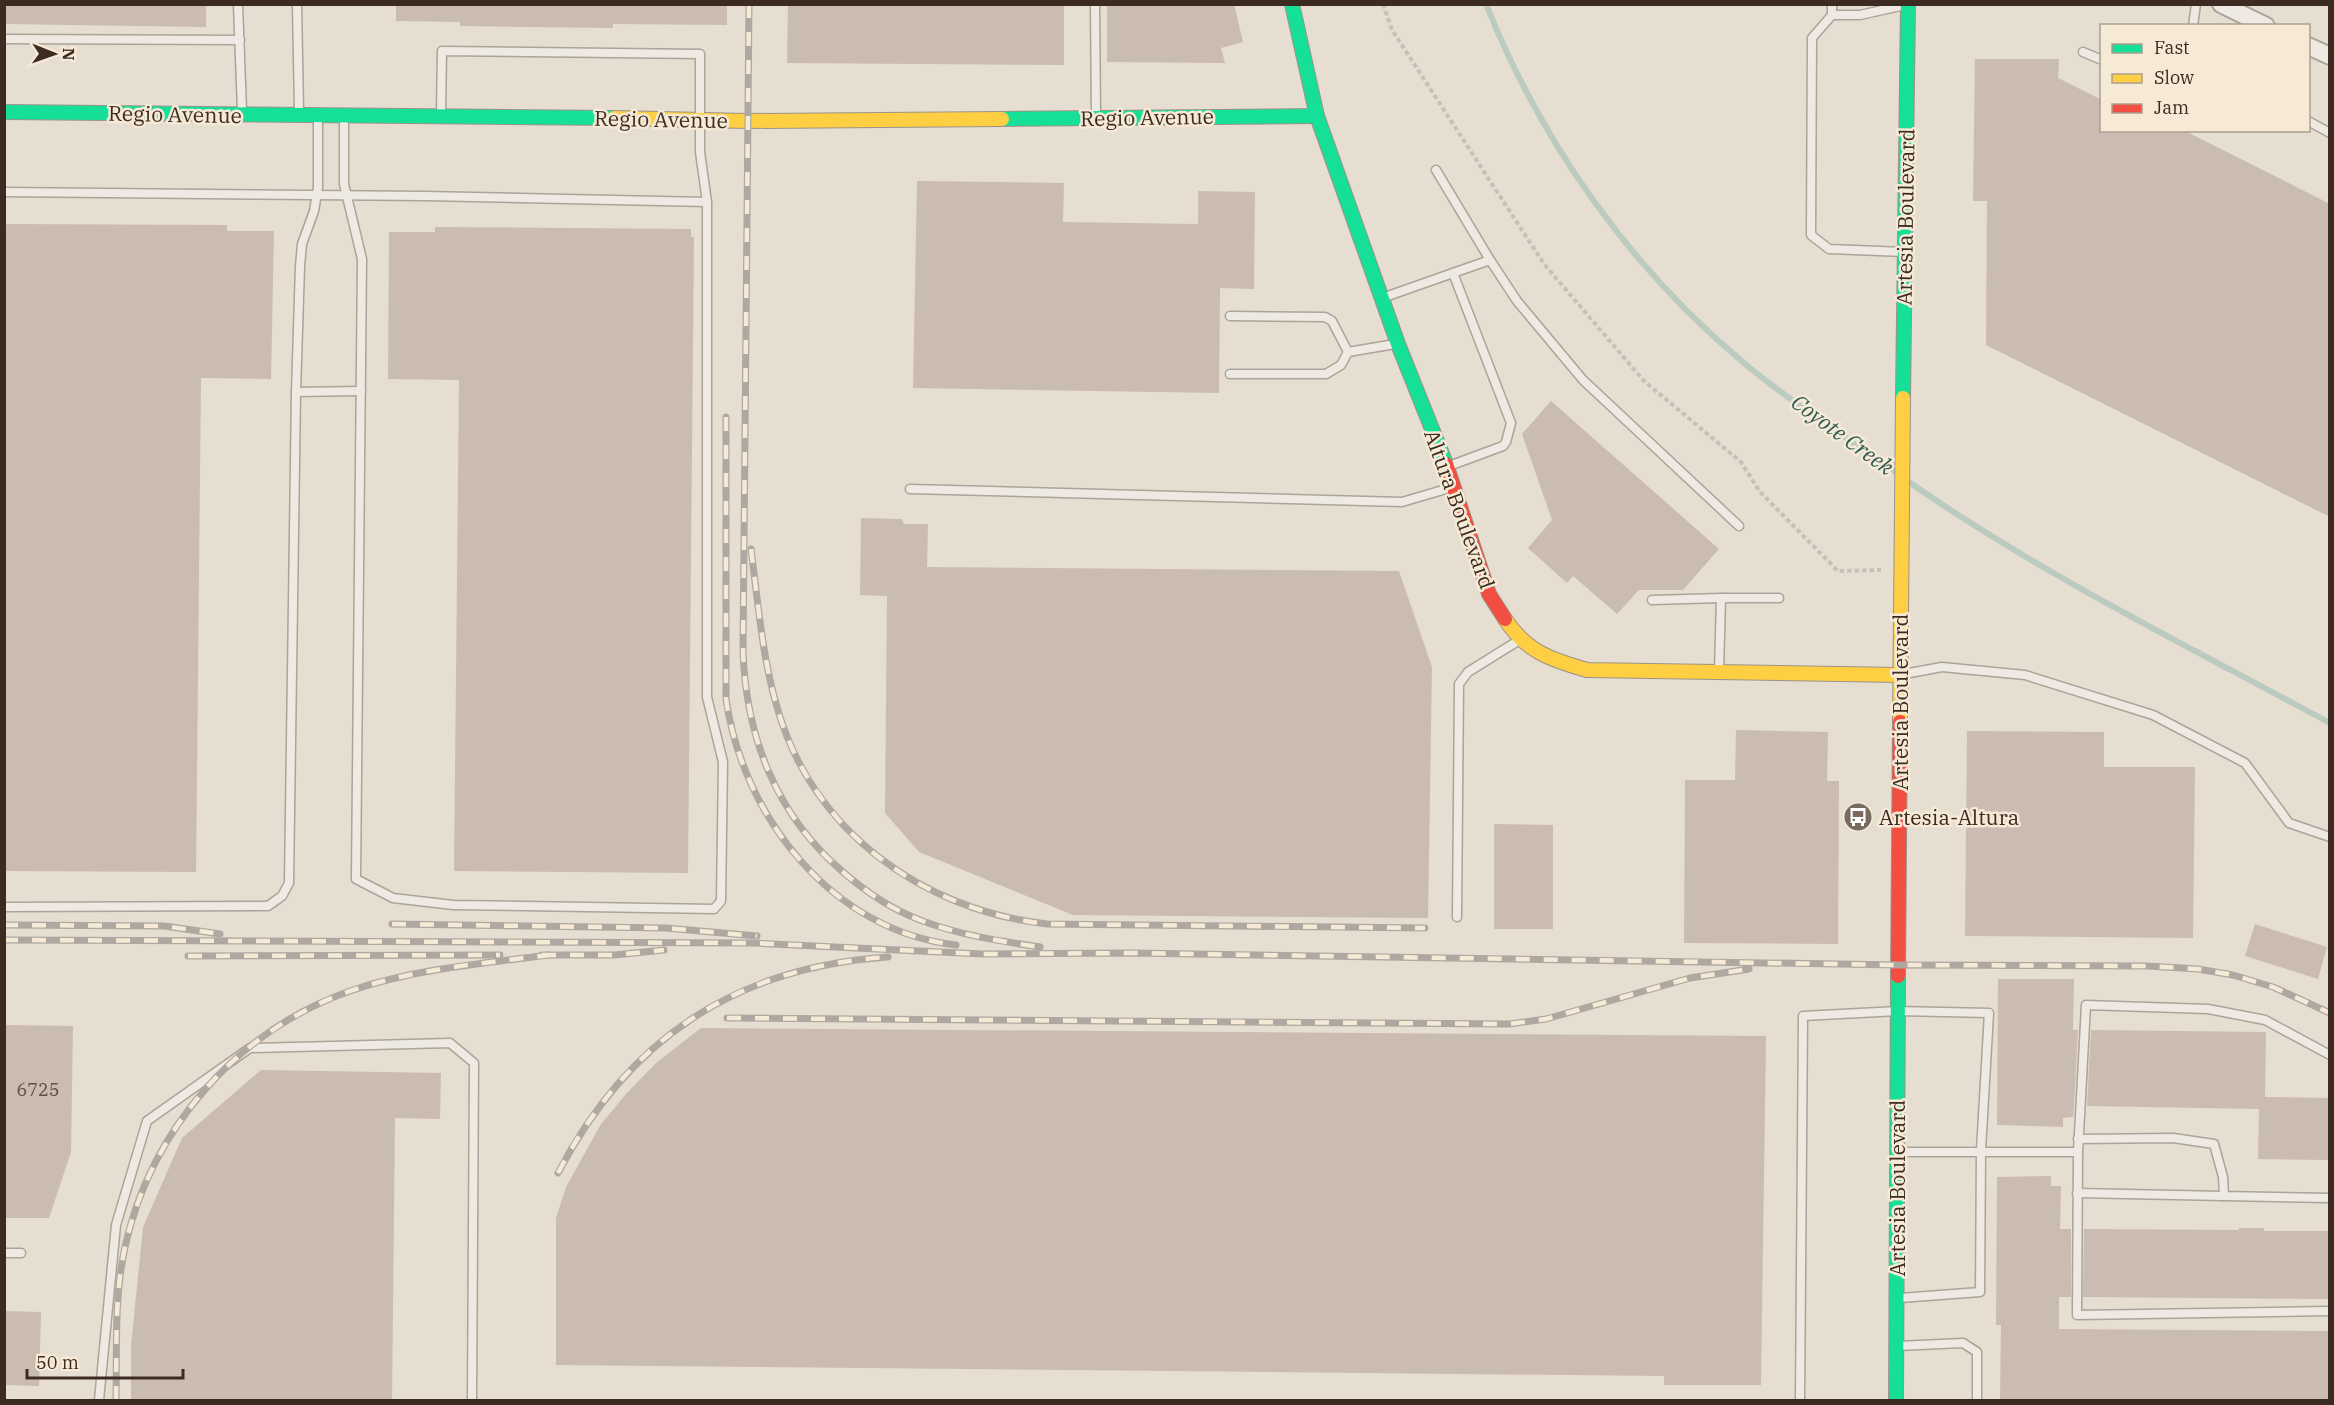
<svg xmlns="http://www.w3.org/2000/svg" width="2334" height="1405" viewBox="0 0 2334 1405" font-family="'IBM Plex Serif',serif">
  <rect width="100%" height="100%" fill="#e6ded1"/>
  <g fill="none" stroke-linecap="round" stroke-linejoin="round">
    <!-- stream -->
    <g stroke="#bbcbc0" stroke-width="6">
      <path d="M 1486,4 C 1541,142 1630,268 1744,363 C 1792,403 1845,437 1896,472"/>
      <path d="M 1909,482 C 2041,574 2188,646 2330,723"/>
    </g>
  </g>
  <!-- building -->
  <g fill="#cabcb1">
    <path d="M 4,4 L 206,4 L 206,27 L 4,24 Z"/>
    <path d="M 396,4 L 727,4 L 727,25 L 613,24 L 613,28 L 460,26 L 460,22 L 396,21 Z"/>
    <path d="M 788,4 L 1064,4 L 1064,65 L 787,63 Z"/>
    <path d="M 1107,4 L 1234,4 L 1243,42 L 1221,48 L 1225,63 L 1107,62 Z"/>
    <path d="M 1975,59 L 2059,59 L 2058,78 L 2102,100 L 2102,130 L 2183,130 L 2330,204 L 2330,517 L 1986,345 L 1987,201 L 1973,201 Z"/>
    <path d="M 917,181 L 1064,183 L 1063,222 L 1198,224 L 1198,191 L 1255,192 L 1254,289 L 1220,288 L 1219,393 L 913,388 Z"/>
    <path d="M 4,224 L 227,225 L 227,231 L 274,231 L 271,379 L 201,378 L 196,872 L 4,871 Z"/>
    <path d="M 435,227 L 691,229 L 691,237 L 694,237 L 688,873 L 454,871 L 459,380 L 388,379 L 389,232 L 435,232 Z"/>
    <path d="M 1551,401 L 1719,549 L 1683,590 L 1639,590 L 1617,614 L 1573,576 L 1567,583 L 1528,548 L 1552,520 L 1522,434 Z"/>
    <path d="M 861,518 L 902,519 L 904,524 L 928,524 L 927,567 L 1399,571 L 1432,667 L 1428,918 L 1073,915 L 919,852 L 885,813 L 887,596 L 860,595 Z"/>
    <path d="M 1736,730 L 1828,732 L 1827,781 L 1839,781 L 1838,944 L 1684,943 L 1685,780 L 1735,780 Z"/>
    <path d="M 1967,731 L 2104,732 L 2104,767 L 2195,767 L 2193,938 L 1965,936 Z"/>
    <path d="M 1494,824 L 1553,825 L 1553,929 L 1494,929 Z"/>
    <path d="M 2255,924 L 2327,947 L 2318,979 L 2245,956 Z"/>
    <path d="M 1998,979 L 2074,979 L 2073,1030 L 2078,1030 L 2074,1106 L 2073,1117 L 2063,1118 L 2063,1127 L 1997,1125 Z"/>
    <path d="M 4,1025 L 73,1026 L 71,1152 L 49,1218 L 4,1218 Z"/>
    <path d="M 701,1028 L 1766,1036 L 1761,1385 L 1664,1385 L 1664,1376 L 556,1365 L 556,1218 L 566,1187 L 601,1124 L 626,1094 L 656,1063 Z"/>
    <path d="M 2091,1030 L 2266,1032 L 2265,1097 L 2330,1098 L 2330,1160 L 2258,1159 L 2259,1109 L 2087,1106 Z"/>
    <path d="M 261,1070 L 441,1073 L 440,1119 L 395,1118 L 392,1401 L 131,1401 L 131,1346 L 143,1227 L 182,1138 Z"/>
    <path d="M 2051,1176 L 2051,1186 L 2061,1186 L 2060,1229 L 2071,1229 L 2071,1297 L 2059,1297 L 2059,1329 L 2330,1331 L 2330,1401 L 2000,1401 L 2001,1325 L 1996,1325 L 1997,1177 Z"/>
    <path d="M 2239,1228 L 2264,1228 L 2264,1231 L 2330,1231 L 2330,1299 L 2083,1297 L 2084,1229 L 2239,1230 Z"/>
    <path d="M 4,1311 L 41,1312 L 39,1386 L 4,1385 Z"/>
  </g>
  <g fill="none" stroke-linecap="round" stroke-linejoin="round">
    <!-- lane casing -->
    <g stroke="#aca399" stroke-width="11">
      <g id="lane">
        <path d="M 238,4 L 242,111"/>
        <path d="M 297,4 L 299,111"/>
        <path d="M 1095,4 L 1096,117"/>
        <path d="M 1832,4 L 1832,15 L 1812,38 L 1811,235 L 1829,249 L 1904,252"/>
        <path d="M 1832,15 L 1860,15 L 1905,5"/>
        <path d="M 2193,26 L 2196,4"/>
        <path d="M 4,39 L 240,40"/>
        <path d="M 2083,52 L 2102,60"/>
        <path d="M 344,118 L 344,184 L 362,259 L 356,879 L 393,898 L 453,905 L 714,909 L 721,901 L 723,762 L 707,697 L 707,202 L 700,152 L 700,54 L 442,51 L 441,112"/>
        <path d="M 2308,121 L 2330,133"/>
        <path d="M 1436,170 L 1490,260"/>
        <path d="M 4,192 L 425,196 L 707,202"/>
        <path d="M 1382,298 L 1490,260 L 1517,301 L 1583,380 L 1739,526"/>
        <path d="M 1230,316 L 1325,317 L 1332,321 L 1348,352"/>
        <path d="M 1230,374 L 1326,374 L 1341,365 L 1348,352 L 1395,344"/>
        <path d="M 296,392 L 361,391"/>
        <path d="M 1449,466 L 1503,446 L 1506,442 L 1511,423 L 1453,273"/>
        <path d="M 910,489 L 1402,502 L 1453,487"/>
        <path d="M 1652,600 L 1721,598"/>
        <path d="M 1719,671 L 1721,598 L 1779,598"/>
        <path d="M 1904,674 L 1942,667 L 2025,675 L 2153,715 L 2245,763 L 2289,823 L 2330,837"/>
        <path d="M 4,907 L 268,906 L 282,896 L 289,883 L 296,392 L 300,266 L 302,244 L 314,211 L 318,187 L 318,116"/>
        <path d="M 1457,917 L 1459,684 L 1468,672 L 1521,639"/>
        <path d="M 2330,1055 L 2265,1020 L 2208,1009 L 2086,1005 L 2078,1152 L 2077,1315 L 2330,1311"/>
        <path d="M 2078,1139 L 2173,1138 L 2214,1144 L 2223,1177 L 2224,1196 L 2330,1198"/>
        <path d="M 1898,1152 L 2078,1152"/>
        <path d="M 2077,1193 L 2224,1196"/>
        <path d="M 4,1253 L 21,1253"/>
        <path d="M 1897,1346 L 1963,1343 L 1977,1352 L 1977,1400"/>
        <path d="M 99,1400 L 116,1225 L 147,1121 L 250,1048 L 450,1043 L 474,1063 L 472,1400"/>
        <path d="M 1800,1400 L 1803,1016 L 1898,1011 L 1989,1013 L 1981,1150 L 1980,1292 L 1900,1298"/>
      </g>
    </g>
    <!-- street casing -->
    <g stroke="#aca399" stroke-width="20">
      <g id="street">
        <path d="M 2221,4 L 2266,26"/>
        <path d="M 2308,46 L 2330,56"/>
      </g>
    </g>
    <!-- fast casing -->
    <g stroke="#9c9389" stroke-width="16">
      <g id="fast">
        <path d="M 1292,4 L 1317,116 L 1398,344 L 1446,464"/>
        <path d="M 4,112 L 614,118"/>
        <path d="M 1002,119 L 1317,116"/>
        <path d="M 1903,398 L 1908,4"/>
        <path d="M 1896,1400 L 1898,976"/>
      </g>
    </g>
    <!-- slow casing -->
    <g stroke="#9c9389" stroke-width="16">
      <g id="slow">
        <path d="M 614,118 L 748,121 L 1002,119"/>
        <path d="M 1505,619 C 1526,652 1552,660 1587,670 L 1900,675"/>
        <path d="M 1900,722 L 1903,398"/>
      </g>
    </g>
    <!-- jam casing -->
    <g stroke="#9c9389" stroke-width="16">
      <g id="jam">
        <path d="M 1446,464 L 1489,594 L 1505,619"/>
        <path d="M 1898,976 L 1900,722"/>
      </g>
    </g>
    <!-- path -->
    <path stroke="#c7c0b8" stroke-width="4" stroke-dasharray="4.5 3" stroke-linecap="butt" d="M 1383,4 L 1392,30 L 1544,264 L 1644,381 L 1741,462 L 1760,492 L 1838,571 L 1881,570"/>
    <!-- lane -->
    <use href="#lane" stroke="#eee9e2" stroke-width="8"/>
    <!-- street -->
    <use href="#street" stroke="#eee9e2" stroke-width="16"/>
    <!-- fast -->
    <use href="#fast" stroke="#16e098" stroke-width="14"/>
    <!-- slow -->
    <use href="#slow" stroke="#ffcf43" stroke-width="14"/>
    <!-- jam -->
    <use href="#jam" stroke="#f24e42" stroke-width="14"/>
    <!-- rail casing -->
    <g stroke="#aea8a1" stroke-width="7">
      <g id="rail">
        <path d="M 749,4 L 743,651 C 746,737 776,815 843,872 C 866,892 891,909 920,920 C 959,935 999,941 1040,947"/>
        <path d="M 726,417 L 726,699 C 743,817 832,931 956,945"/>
        <path d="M 751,549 C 758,602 762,656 777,707 C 812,831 922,910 1047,924 L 1425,928"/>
        <path d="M 392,924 L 666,928 L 757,936"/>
        <path d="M 4,925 L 164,926 L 220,934"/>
        <path d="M 4,940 L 753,943 L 982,954 L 1130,953 L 1899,965 L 2147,966 L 2198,969 L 2233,975 L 2273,987 L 2330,1013"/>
        <path d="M 542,955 L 614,955 L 664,950"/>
        <path d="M 188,956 L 500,955"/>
        <path d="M 727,1018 L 1509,1024 L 1546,1019 L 1690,978 L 1749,969"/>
        <path d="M 558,1173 C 628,1039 736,967 888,957"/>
        <path d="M 116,1400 C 117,1349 114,1297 125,1247 C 151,1129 238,1029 353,990 C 415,969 484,963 549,955"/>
      </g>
    </g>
    <!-- rail -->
    <use href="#rail" stroke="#f6ead7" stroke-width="4.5" stroke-dasharray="14" stroke-linecap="butt"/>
  </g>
  <!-- icons -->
  <defs>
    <g id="bus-disc" transform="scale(1.5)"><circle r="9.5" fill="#786a5e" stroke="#f6ead7"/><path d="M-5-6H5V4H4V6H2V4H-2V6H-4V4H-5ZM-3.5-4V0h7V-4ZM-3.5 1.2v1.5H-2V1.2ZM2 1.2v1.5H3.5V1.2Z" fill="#fff"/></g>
  </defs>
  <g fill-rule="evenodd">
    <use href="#bus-disc" x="1858" y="817"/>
  </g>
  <g text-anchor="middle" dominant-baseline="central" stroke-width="5" stroke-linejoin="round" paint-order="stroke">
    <!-- number labels -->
    <g font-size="18" fill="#604f44">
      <text x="38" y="1089">6725</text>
    </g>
    <!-- street labels -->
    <g font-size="21" fill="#3c2b20" stroke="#f6ead7">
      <text transform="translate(175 114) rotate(1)">Regio Avenue</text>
      <text transform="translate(1147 117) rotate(-1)">Regio Avenue</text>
      <text transform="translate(661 119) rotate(1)">Regio Avenue</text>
      <text transform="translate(1905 217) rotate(-89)">Artesia Boulevard</text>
      <text transform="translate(1460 509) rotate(70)">Altura Boulevard</text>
      <text transform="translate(1900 702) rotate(-90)">Artesia Boulevard</text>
      <text transform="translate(1897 1188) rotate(-90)">Artesia Boulevard</text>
    </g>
    <!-- poi labels -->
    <g font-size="21" fill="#3c2b20" stroke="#f6ead7" text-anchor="start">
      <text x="1879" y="817">Artesia-Altura</text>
    </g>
    <!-- water labels -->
    <g font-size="22" font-style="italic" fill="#2f5c54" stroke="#f6ead7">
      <text transform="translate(1843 434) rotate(36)">Coyote Creek</text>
    </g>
  </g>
  <!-- border -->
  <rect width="2334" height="1405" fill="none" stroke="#3c2b20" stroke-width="12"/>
  <!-- legend -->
  <rect x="2100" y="24" width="210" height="108" fill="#f6ead7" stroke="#ac9e8e" stroke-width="1.5"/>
  <rect x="2112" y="44" width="30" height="9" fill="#16e098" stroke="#ac9e8e" stroke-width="1.5"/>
  <text x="2154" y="54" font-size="18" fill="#3c2b20">Fast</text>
  <rect x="2112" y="74" width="30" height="9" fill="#ffcf43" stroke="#ac9e8e" stroke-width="1.5"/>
  <text x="2154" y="84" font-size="18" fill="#3c2b20">Slow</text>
  <rect x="2112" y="104" width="30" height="9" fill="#f24e42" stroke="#ac9e8e" stroke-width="1.5"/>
  <text x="2154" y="114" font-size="18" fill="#3c2b20">Jam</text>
  <!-- north arrow -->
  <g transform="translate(54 54) rotate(91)" stroke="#f6ead7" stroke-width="4.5" paint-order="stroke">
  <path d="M0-4.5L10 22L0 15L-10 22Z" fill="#3c2b20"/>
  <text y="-9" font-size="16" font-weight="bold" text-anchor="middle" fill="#3c2b20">N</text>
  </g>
  <!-- scale -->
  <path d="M27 1369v9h156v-9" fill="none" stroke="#3c2b20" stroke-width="3"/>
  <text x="36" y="1369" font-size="18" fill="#3c2b20" stroke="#f6ead7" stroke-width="4.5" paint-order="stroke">50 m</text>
</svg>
